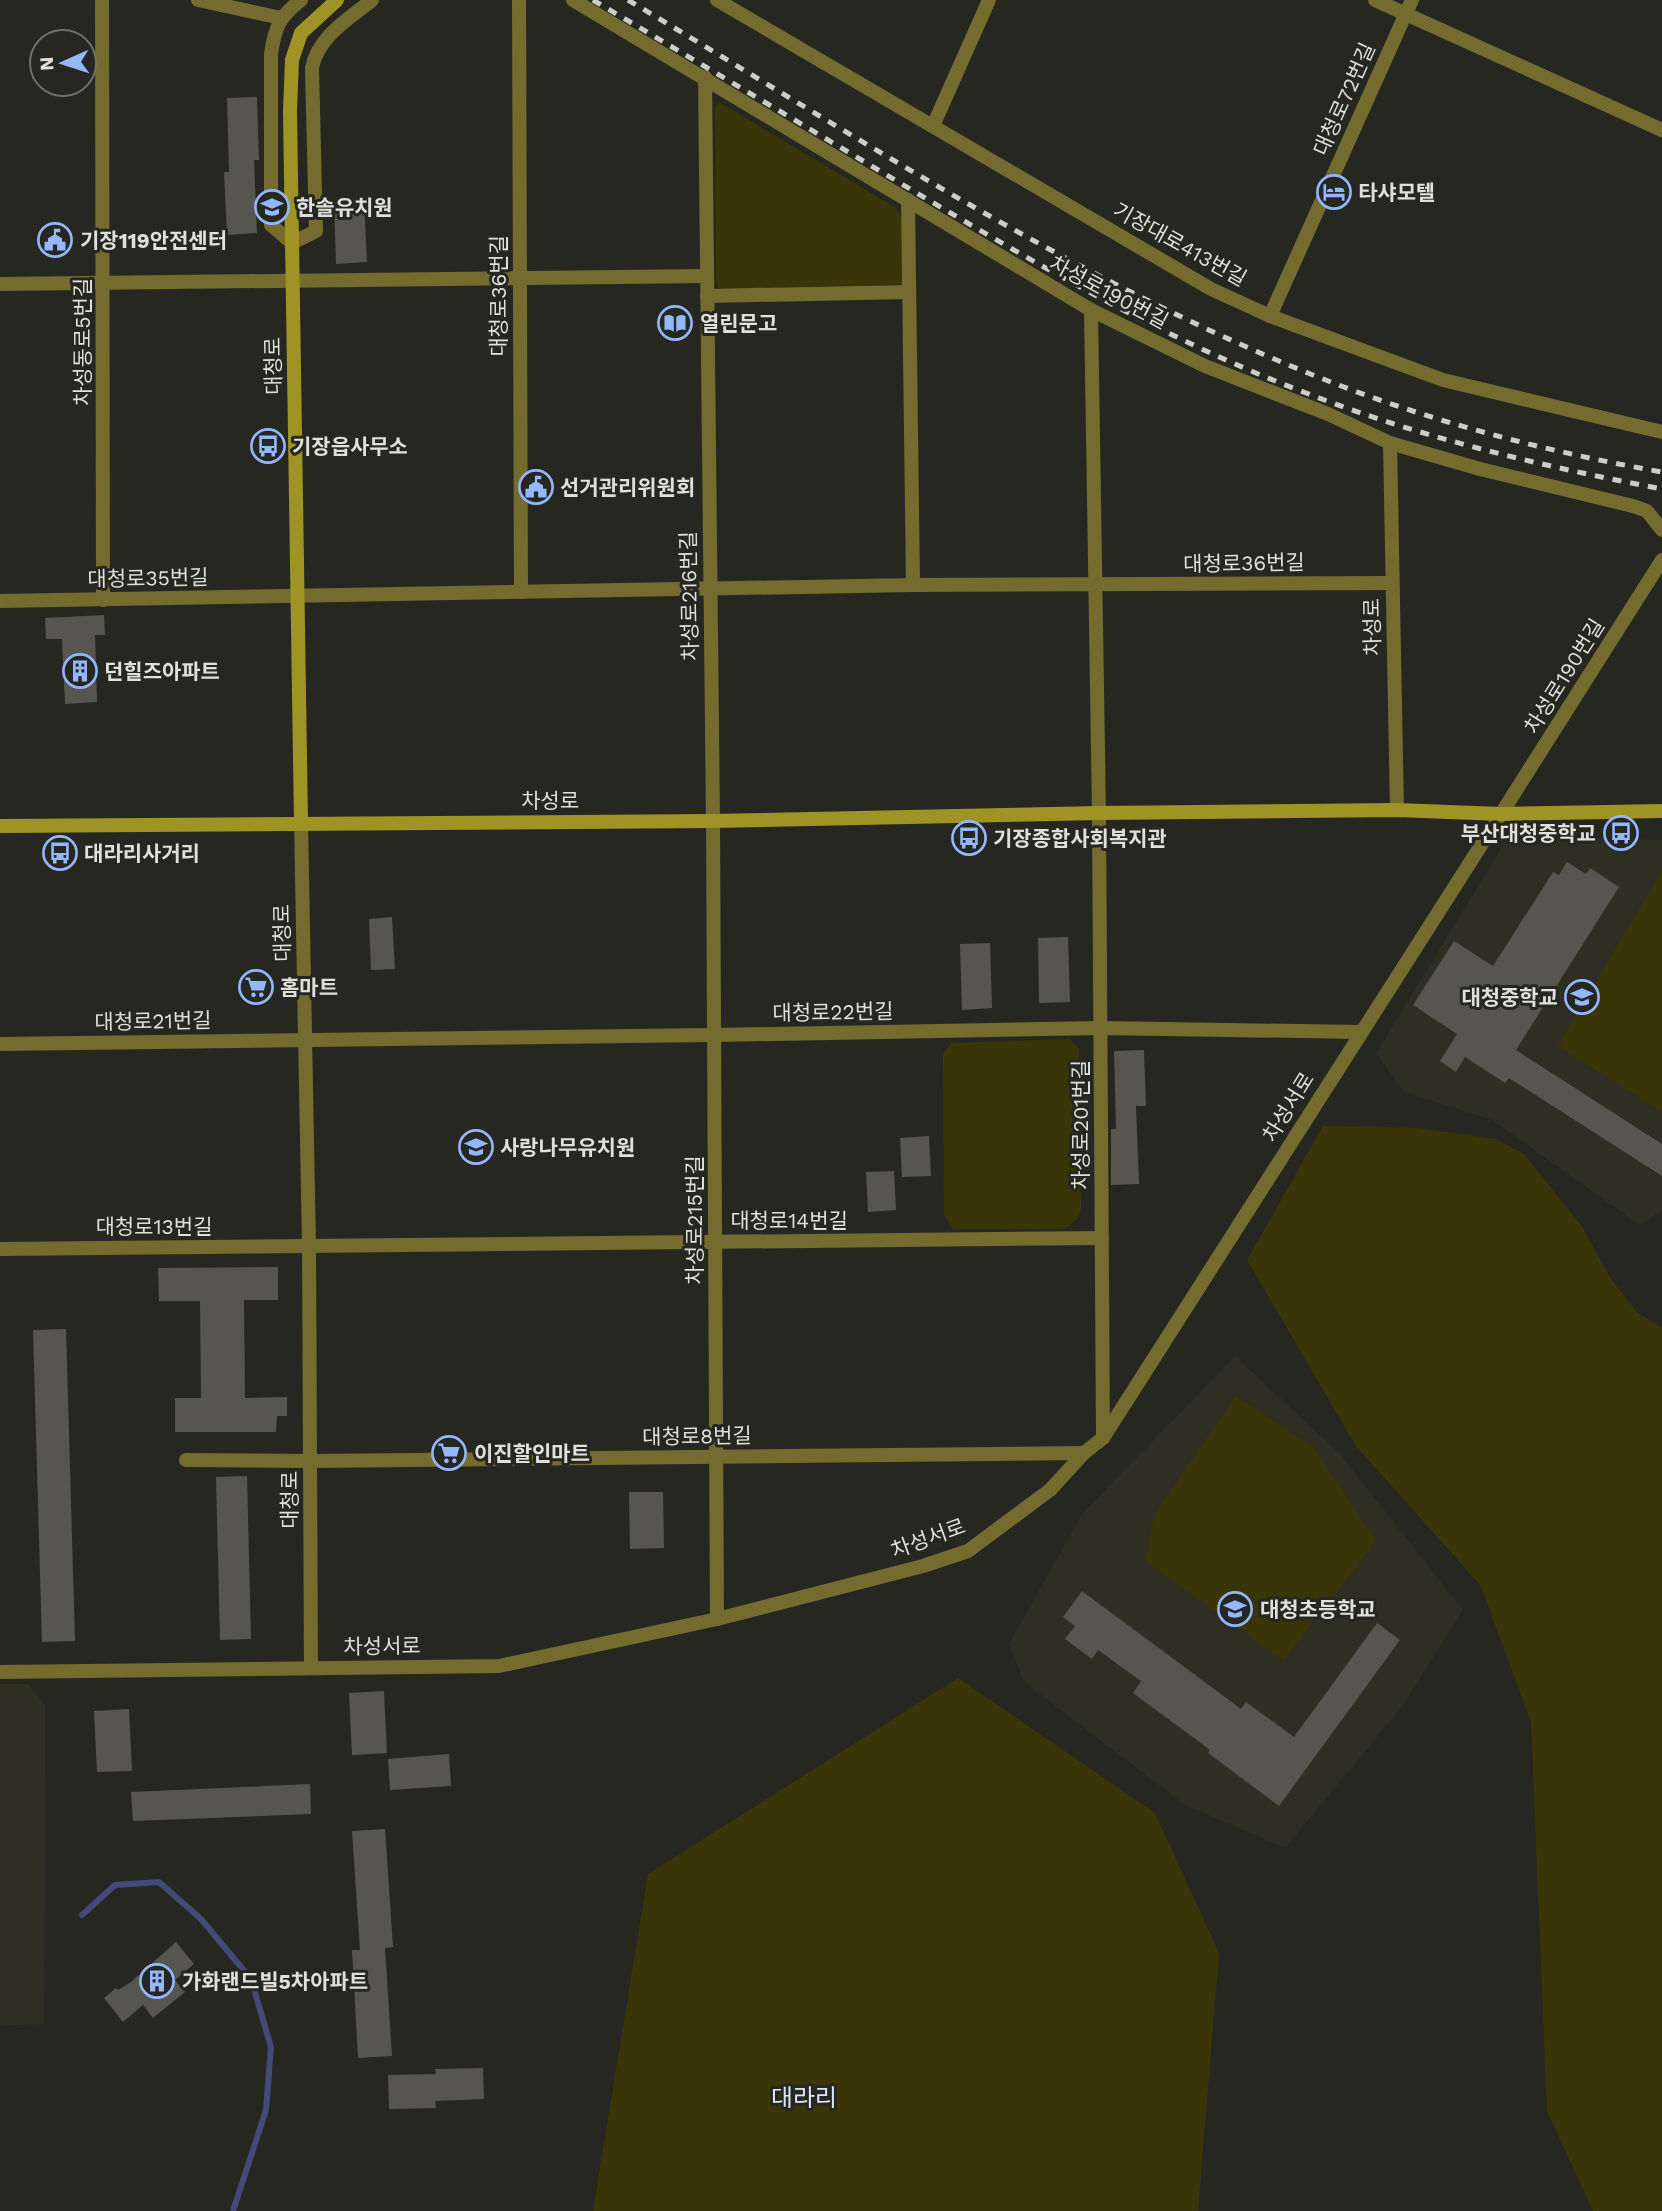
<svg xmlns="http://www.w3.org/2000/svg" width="1662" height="2211" viewBox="0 0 1662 2211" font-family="'Work Sans','Noto Sans KR',sans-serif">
  <rect width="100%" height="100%" fill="#272722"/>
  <!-- built -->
  <g fill="#2f2e22">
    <path d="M 1509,836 L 1662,840 L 1662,1210 L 1640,1225 L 1492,1120 L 1404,1092 L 1376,1053 Z"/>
    <path d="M 1235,1356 L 1340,1454 L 1463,1610 L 1401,1708 L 1285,1848 L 1185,1805 L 1024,1682 L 1009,1644 L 1082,1514 Z"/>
    <path d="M 0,1684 L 28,1684 L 45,1706 L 44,2024 L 0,2026 Z"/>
  </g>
  <!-- green -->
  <g fill="#3a3508">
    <path d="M 719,102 L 896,208 L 903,220 L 904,284 L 726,292 L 718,287 L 716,280 L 715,109 Z"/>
    <path d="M 1662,871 L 1662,1112 L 1558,1046 Z"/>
    <path d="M 1070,1039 L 1079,1049 L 1081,1207 L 1079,1217 L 1065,1229 L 953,1229 L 944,1215 L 943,1054 L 951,1043 Z"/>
    <path d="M 1323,1126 L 1418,1128 L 1496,1139 L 1524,1154 L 1581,1225 L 1611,1279 L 1637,1312 L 1662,1328 L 1662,2211 L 1593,2211 L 1547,2111 L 1531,1722 L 1481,1586 L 1356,1446 L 1247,1260 Z"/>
    <path d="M 1236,1396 L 1314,1448 L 1376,1541 L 1283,1660 L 1146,1561 L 1154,1515 Z"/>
    <path d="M 958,1678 L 1155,1813 L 1219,1953 L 1198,2211 L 593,2211 L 648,1874 Z"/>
  </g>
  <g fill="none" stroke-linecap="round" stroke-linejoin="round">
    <!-- stream -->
    <path stroke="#434a78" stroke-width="6" d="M 82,1915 L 115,1885 L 159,1882 L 201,1919 L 251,1979 L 271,2047 L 266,2110 L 233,2211"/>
  </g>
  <!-- building -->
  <g fill="#56554f">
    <path d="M 257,97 L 259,160 L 254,160 L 257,233 L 227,235 L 224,172 L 229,172 L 227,98 Z"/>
    <path d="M 364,200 L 367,262 L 336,264 L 334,201 Z"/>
    <path d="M 104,615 L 105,635 L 95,635 L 97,702 L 65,704 L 62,639 L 46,639 L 45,618 Z"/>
    <path d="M 1567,862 L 1586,874 L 1590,868 L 1619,887 L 1516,1050 L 1662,1144 L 1662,1176 L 1509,1078 L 1505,1083 L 1465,1057 L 1456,1072 L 1440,1061 L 1457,1034 L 1413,1005 L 1454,941 L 1493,966 L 1553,872 L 1559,875 Z"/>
    <path d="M 392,917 L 395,969 L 371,970 L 369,919 Z"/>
    <path d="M 1068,937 L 1070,1002 L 1039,1003 L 1038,938 Z"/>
    <path d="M 990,943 L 992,1008 L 962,1010 L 960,944 Z"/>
    <path d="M 1144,1050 L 1146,1106 L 1136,1106 L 1139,1184 L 1111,1185 L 1111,1129 L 1116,1129 L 1114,1051 Z"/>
    <path d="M 929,1136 L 931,1176 L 902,1177 L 900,1138 Z"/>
    <path d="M 894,1171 L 896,1210 L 868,1212 L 866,1172 Z"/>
    <path d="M 278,1267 L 278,1300 L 244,1300 L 245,1398 L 287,1397 L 287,1416 L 277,1416 L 276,1432 L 175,1432 L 175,1398 L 201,1398 L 200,1301 L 159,1301 L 158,1268 Z"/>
    <path d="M 66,1329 L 75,1641 L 42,1642 L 33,1330 Z"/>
    <path d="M 247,1476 L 251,1639 L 220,1640 L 216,1477 Z"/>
    <path d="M 629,1492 L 663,1492 L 664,1548 L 630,1549 Z"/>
    <path d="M 1082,1591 L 1241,1709 L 1246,1702 L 1294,1737 L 1377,1623 L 1400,1640 L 1279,1806 L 1208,1753 L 1210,1750 L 1133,1693 L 1141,1681 L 1098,1650 L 1092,1659 L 1065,1639 L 1075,1626 L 1063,1617 Z"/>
    <path d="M 384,1691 L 387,1753 L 352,1755 L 349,1693 Z"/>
    <path d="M 129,1709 L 132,1771 L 97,1772 L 94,1711 Z"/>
    <path d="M 449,1754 L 451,1786 L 390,1790 L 388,1759 Z"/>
    <path d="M 310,1784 L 311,1814 L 133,1821 L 131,1792 Z"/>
    <path d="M 385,1829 L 393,1947 L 385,1948 L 392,2056 L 358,2058 L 352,1950 L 360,1950 L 352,1831 Z"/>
    <path d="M 176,1942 L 194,1964 L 175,1980 L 185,1992 L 153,2018 L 143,2005 L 123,2022 L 104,1998 L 116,1988 L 118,1990 L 131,1982 Z"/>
    <path d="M 483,2068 L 484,2099 L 435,2101 L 436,2108 L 389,2109 L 388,2075 L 436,2074 L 435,2069 Z"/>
  </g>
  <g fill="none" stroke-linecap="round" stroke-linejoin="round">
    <!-- minor -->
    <g stroke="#746c2f" stroke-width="14">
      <path d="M 102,0 L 103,600"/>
      <path d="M 198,0 L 281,18"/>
      <path d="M 301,0 C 279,17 275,27 271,54 L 271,225 L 292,243 L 316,231 L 312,68 C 318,36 349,19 372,0"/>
      <path d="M 519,0 L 521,592"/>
      <path d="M 573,0 L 1091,310 L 1205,366 L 1328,414 L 1390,443 L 1480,469 L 1633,506 L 1647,511 L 1662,530"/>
      <path d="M 717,0 L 1211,289 L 1270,316 L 1443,380 L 1662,432"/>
      <path d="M 1375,0 L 1662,130"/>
      <path d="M 705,77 L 713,821 L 717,1619"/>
      <path d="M 933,126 L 989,0"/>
      <path d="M 908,200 L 913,585"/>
      <path d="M 0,284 L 707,276"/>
      <path d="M 707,296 L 909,292"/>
      <path d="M 1091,310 L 1099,813 L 1103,1438"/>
      <path d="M 1390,443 L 1397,810"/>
      <path d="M 0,601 L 913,585 L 1392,583"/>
      <path d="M 1501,814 L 1662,560"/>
      <path d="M 0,1044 L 714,1035 L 1101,1028 L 1361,1032"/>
      <path d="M 0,1249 L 1102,1238"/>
      <path d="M 186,1460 L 310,1461 L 1084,1453"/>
    </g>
    <!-- tertiary -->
    <g stroke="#746c2f" stroke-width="14">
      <path d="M 1270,316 L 1412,0"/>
      <path d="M 301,822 L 309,1246 L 311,1668"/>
      <path d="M 0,1672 L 499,1666 L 717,1619 L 923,1566 L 968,1551 L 1050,1490 L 1084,1453 L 1103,1438 L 1501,814"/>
    </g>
    <!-- secondary -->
    <g stroke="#a09326" stroke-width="14">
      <path d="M 301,822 L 290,111 L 292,60 L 301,33 L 337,0"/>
      <path d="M 0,826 L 713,821 L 1099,813 L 1397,810 L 1501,814 L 1662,811"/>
    </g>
    <!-- rail -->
    <g stroke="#ccccc8" stroke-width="5" stroke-dasharray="9 9" stroke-linecap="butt">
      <path d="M 593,0 C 696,61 798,122 900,183 C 1031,261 1163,339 1306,393 C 1422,438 1541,466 1662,489"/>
      <path d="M 628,0 C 849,132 1068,276 1308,373 C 1421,419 1542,451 1662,472"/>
    </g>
  </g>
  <!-- icons -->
  <defs>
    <g id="hotel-ring" transform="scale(1.75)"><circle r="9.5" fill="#272722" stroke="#94b7fd" stroke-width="1.5"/><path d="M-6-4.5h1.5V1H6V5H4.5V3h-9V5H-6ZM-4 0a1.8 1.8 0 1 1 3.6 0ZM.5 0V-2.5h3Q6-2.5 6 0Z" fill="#94b7fd"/></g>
    <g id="school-ring" transform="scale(1.75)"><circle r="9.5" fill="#272722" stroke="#94b7fd" stroke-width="1.5"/><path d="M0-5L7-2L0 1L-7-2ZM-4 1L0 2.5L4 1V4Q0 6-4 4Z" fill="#94b7fd"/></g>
    <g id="civic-ring" transform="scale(1.75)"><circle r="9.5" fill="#272722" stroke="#94b7fd" stroke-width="1.5"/><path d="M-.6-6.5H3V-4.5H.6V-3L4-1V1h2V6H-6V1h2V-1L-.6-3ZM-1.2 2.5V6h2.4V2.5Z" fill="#94b7fd"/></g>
    <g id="library-ring" transform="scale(1.75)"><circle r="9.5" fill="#272722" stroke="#94b7fd" stroke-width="1.5"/><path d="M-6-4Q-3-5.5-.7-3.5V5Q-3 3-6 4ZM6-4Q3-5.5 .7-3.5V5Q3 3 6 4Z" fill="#94b7fd"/></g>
    <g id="bus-ring" transform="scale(1.75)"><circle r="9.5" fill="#272722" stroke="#94b7fd" stroke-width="1.5"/><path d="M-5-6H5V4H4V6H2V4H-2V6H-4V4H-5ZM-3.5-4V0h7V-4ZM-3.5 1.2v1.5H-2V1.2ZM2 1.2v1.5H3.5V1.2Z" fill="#94b7fd"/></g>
    <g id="building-ring" transform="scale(1.75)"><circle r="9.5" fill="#272722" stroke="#94b7fd" stroke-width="1.5"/><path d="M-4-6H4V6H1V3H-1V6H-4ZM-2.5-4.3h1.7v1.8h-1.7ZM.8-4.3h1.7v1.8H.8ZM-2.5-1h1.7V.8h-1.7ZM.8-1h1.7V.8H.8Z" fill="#94b7fd"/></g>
    <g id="supermarket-ring" transform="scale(1.75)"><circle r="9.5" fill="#272722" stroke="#94b7fd" stroke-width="1.5"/><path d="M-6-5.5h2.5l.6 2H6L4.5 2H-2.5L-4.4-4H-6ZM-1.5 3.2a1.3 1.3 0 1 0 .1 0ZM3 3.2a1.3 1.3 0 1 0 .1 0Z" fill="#94b7fd"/></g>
  </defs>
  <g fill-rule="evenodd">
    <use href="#hotel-ring" x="1334" y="192"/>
    <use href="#school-ring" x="272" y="207"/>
    <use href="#civic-ring" x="55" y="240"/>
    <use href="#library-ring" x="675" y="323"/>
    <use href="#bus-ring" x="268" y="446"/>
    <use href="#civic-ring" x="536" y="487"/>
    <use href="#building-ring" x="80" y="671"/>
    <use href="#bus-ring" x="1621" y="833"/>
    <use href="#bus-ring" x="969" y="838"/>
    <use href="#bus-ring" x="60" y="853"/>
    <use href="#supermarket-ring" x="256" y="987"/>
    <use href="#school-ring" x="1582" y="997"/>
    <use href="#school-ring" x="476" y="1147"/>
    <use href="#supermarket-ring" x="449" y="1453"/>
    <use href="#school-ring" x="1235" y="1609"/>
    <use href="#building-ring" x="157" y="1981"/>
  </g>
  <g text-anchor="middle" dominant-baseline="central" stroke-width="6" stroke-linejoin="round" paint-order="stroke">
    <!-- street labels -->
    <g font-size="21" fill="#dfdfdb" stroke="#272722">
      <text transform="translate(1344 99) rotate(-66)">대청로72번길</text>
      <text transform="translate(1180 244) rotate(29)">기장대로413번길</text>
      <text transform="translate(1109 292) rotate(28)">차성로190번길</text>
      <text transform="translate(498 296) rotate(-90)">대청로36번길</text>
      <text transform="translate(82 342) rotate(-90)">차성동로5번길</text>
      <text transform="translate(273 366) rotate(-91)">대청로</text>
      <text transform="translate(1244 563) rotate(-1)">대청로36번길</text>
      <text transform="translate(148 578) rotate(-1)">대청로35번길</text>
      <text transform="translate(689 596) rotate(-91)">차성로216번길</text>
      <text transform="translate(1372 627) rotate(-91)">차성로</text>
      <text transform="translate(1564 676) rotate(-58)">차성로190번길</text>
      <text x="550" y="800">차성로</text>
      <text transform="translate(282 933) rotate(-91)">대청로</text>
      <text transform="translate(833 1012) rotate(-1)">대청로22번길</text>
      <text transform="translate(153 1021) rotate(-1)">대청로21번길</text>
      <text transform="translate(1288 1107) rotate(-58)">차성서로</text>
      <text transform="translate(1080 1125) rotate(-90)">차성로201번길</text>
      <text transform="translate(694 1220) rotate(-90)">차성로215번길</text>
      <text x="789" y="1220">대청로14번길</text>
      <text x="154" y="1226">대청로13번길</text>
      <text transform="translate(697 1436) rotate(-1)">대청로8번길</text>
      <text transform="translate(289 1500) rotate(-90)">대청로</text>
      <text transform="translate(928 1538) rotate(-20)">차성서로</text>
      <text transform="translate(382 1646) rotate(-1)">차성서로</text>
    </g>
    <!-- poi labels -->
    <g font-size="21" font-weight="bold" fill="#dfdfdb" stroke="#272722" text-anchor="start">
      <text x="1358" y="192">타샤모텔</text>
      <text x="296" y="207">한솔유치원</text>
      <text x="80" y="240">기장119안전센터</text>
      <text x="700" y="323">열린문고</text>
      <text x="292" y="446">기장읍사무소</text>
      <text x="560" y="487">선거관리위원회</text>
      <text x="104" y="671">던힐즈아파트</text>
      <text x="1596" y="833" text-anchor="end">부산대청중학교</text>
      <text x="993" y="838">기장종합사회복지관</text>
      <text x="84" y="853">대라리사거리</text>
      <text x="280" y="987">홈마트</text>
      <text x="1558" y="997" text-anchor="end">대청중학교</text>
      <text x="500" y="1147">사랑나무유치원</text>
      <text x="474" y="1453">이진할인마트</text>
      <text x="1260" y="1609">대청초등학교</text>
      <text x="182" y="1981">가화랜드빌5차아파트</text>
    </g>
    <!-- quarter labels -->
    <g font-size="24" fill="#dde4f2" stroke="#272722">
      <text x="804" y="2098">대라리</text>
    </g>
  </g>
  <!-- north arrow -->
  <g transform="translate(63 63) rotate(267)"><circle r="33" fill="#272722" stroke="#71716c" stroke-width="2"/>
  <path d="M0-5L12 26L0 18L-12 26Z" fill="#94b7fd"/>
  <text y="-10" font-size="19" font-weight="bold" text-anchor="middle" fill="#dfdfdb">N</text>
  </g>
</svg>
